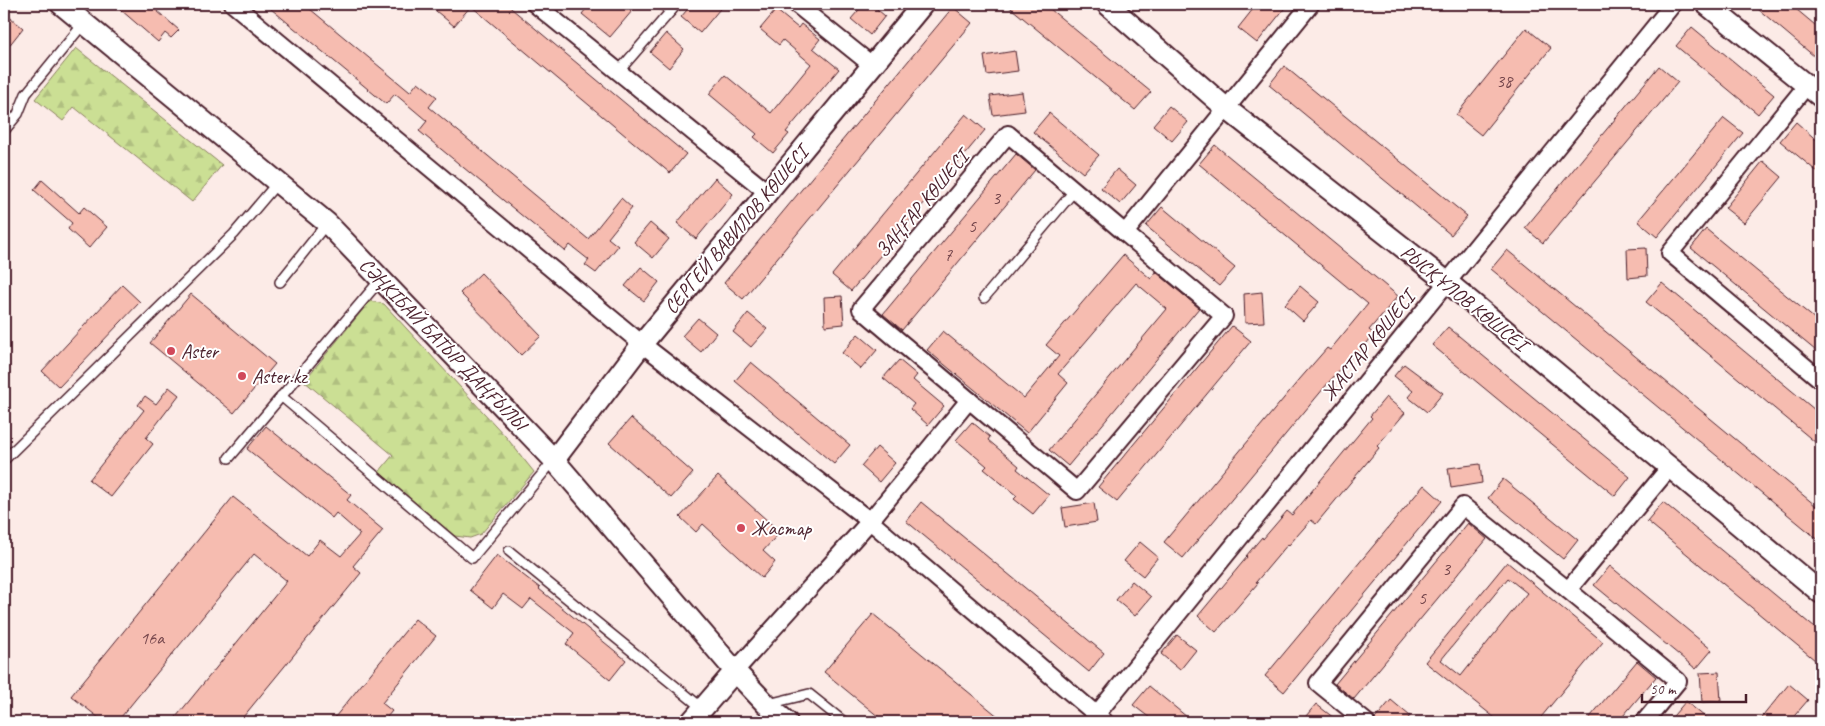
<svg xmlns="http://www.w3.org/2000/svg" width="1825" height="726" viewBox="0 0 1825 726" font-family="Caveat,sans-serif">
  <defs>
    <pattern id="forest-firs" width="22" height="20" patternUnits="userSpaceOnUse" patternTransform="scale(1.25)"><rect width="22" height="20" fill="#cbdf94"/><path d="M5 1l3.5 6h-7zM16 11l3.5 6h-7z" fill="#b0bf80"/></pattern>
  </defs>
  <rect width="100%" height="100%" fill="#fcebe7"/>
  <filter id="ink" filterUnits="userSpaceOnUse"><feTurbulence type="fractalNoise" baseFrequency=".02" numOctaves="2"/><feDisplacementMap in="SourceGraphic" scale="10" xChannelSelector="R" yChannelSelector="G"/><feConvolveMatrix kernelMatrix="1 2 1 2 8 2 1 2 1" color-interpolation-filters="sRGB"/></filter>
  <g filter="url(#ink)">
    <!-- forest -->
    <g fill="url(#forest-firs)" stroke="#8a7f60">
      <path d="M 76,48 L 222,165 L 192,202 L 74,107 L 63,121 L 35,99 Z"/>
      <path d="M 370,301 L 384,304 L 506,437 L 534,472 L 481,534 L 470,538 L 455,536 L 379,472 L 393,455 L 304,381 Z"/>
    </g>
    <!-- building -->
    <g fill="#f6bcb0" stroke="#4a1f2b" fill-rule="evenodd">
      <path d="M 114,4 L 149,4 L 179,30 L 171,38 L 165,33 L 158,42 Z"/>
      <path d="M 265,4 L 304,4 L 410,92 L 418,82 L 437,97 L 429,107 L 588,239 L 621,198 L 632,208 L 608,238 L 618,246 L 596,273 L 585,265 L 589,260 L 570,245 L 565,251 L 419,131 L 427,121 L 395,94 L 386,104 Z"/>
      <path d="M 442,4 L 506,4 L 686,154 L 670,173 L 471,6 L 454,26 L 436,11 Z"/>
      <path d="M 590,4 L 638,4 L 610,37 L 582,14 Z"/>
      <path d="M 692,4 L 724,4 L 700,33 L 681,17 Z"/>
      <path d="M 864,4 L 871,4 L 885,16 L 870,35 L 851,19 Z"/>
      <path d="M 1006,4 L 1044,4 L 1151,92 L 1135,110 Z"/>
      <path d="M 1257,4 L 1288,4 L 1257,43 L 1238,28 Z"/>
      <path d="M 1752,4 L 1790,4 L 1821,30 L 1821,62 Z"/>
      <path d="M 953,7 L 972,23 L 743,299 L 724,283 Z"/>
      <path d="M 776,10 L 798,28 L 801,24 L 820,39 L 813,48 L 839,69 L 786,132 L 789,134 L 773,153 L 754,137 L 757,134 L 709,94 L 725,75 L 771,113 L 811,64 L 783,40 L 779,45 L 760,29 Z"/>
      <path d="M 4,12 L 23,28 L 4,52 Z"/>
      <path d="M 1692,27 L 1774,95 L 1758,114 L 1676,46 Z"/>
      <path d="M 1526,28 L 1551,48 L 1481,135 L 1456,115 Z"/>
      <path d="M 666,33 L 684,49 L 669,68 L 650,52 Z"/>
      <path d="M 1015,51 L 1018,71 L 987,75 L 984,56 Z"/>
      <path d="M 1284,66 L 1467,216 L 1451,235 L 1269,85 Z"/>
      <path d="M 1659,66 L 1678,82 L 1543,243 L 1525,228 Z"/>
      <path d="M 1022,92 L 1025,111 L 993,115 L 990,96 Z"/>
      <path d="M 1169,106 L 1188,122 L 1172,141 L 1153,125 Z"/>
      <path d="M 1049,113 L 1099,155 L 1083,173 L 1033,132 Z"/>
      <path d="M 966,114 L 985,130 L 851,291 L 832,275 Z"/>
      <path d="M 1724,118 L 1743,133 L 1657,237 L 1638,221 Z"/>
      <path d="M 1796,122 L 1821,144 L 1821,175 L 1780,141 Z"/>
      <path d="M 1215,145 L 1398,296 L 1369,330 L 1374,334 L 1359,353 L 1356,351 L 1329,382 L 1183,558 L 1164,542 L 1299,380 L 1327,348 L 1330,350 L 1368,304 L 1199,164 Z"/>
      <path d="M 1016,154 L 1035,170 L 902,330 L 883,314 Z"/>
      <path d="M 1763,161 L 1782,177 L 1744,223 L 1725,208 Z"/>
      <path d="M 1117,169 L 1136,185 L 1120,204 L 1101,188 Z"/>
      <path d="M 715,178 L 733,194 L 696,239 L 677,223 Z"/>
      <path d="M 42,180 L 79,213 L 84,207 L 107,227 L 89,248 L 68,229 L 72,223 L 34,190 Z"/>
      <path d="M 1162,207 L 1235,268 L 1219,286 L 1146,226 Z"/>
      <path d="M 650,223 L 669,239 L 653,258 L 634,242 Z"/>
      <path d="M 1706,229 L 1821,324 L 1821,355 L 1691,248 Z"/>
      <path d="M 1646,248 L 1647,276 L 1628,278 L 1627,249 Z"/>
      <path d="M 1507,250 L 1821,510 L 1821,542 L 1491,269 Z"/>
      <path d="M 1123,255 L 1151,279 L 1156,272 L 1199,308 L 1068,466 L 1049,450 L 1167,309 L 1136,283 L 1058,374 L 1068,383 L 1027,433 L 927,350 L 943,331 L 1024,398 L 1059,356 L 1046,345 Z"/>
      <path d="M 641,267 L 659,282 L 644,301 L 625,286 Z"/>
      <path d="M 481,273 L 541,336 L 521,355 L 460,293 Z"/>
      <path d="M 1662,283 L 1821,415 L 1821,447 L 1646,302 Z"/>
      <path d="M 122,285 L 140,302 L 59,387 L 42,371 Z"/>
      <path d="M 1300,286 L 1319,302 L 1303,321 L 1285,305 Z"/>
      <path d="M 1262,292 L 1264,322 L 1245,323 L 1244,294 Z"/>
      <path d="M 191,294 L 275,364 L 234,413 L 150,343 Z"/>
      <path d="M 842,296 L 844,324 L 825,326 L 824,297 Z"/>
      <path d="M 748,313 L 767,329 L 751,347 L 733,332 Z"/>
      <path d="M 698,318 L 716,333 L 701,352 L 682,336 Z"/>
      <path d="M 1232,326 L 1251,341 L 1117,502 L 1098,487 Z"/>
      <path d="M 1448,327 L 1630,477 L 1615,496 L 1432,345 Z"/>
      <path d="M 858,334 L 877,350 L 861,369 L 842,353 Z"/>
      <path d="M 899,360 L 917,375 L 913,380 L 944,406 L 928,425 L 910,409 L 914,404 L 883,378 Z"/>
      <path d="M 751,362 L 850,445 L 834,464 L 735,381 Z"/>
      <path d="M 1404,364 L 1443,393 L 1427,412 L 1408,397 L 1413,391 L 1394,376 Z"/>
      <path d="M 169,387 L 179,395 L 146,438 L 153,444 L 111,497 L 89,480 L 144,410 L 138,405 L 145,396 L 156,404 Z"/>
      <path d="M 1386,397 L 1405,413 L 1377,446 L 1379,448 L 1316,524 L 1311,520 L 1289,545 L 1288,544 L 1256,582 L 1258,583 L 1216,632 L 1198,616 L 1247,557 L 1246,556 L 1262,537 L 1263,539 L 1287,511 L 1292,515 L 1372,418 L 1370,416 Z"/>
      <path d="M 631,418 L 693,473 L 671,498 L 609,443 Z"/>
      <path d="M 972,422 L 990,437 L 988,440 L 1019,466 L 1017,469 L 1049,495 L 1033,514 L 1014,499 L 1017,496 L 984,469 L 987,466 L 956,440 Z"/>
      <path d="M 266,426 L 351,495 L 347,500 L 383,530 L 353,566 L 361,573 L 239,722 L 172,722 L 287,581 L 254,554 L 117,722 L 104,722 L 71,696 L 233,497 L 307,556 L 320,540 L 341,556 L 360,534 L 336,513 L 332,518 L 247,449 Z"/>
      <path d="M 877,447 L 895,463 L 879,482 L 861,466 Z"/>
      <path d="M 1480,464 L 1482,483 L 1451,488 L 1448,468 Z"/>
      <path d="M 718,476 L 780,532 L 763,551 L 775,562 L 762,578 L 703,524 L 696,532 L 680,517 Z"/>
      <path d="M 1503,479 L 1578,540 L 1563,559 L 1488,498 Z"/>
      <path d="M 1424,485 L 1442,501 L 1284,692 L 1265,676 Z"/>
      <path d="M 921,502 L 1104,653 L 1089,672 L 906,521 Z"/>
      <path d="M 1663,502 L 1821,633 L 1821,665 L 1647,521 Z"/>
      <path d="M 1094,503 L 1097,522 L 1065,527 L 1062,508 Z"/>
      <path d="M 1468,523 L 1487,539 L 1354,699 L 1335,684 Z"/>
      <path d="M 1140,542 L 1158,557 L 1143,576 L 1124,561 Z"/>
      <path d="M 497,555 L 540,588 L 539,589 L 626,660 L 610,680 L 566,644 L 574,633 L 531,599 L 523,609 L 503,594 L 493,608 L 470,590 Z"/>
      <path d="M 1507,562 L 1603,642 L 1537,722 L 1500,722 L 1425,662 ZM 1508,578 L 1527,593 L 1461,676 L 1441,660 Z"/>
      <path d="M 1610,566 L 1712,650 L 1696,669 L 1594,585 Z"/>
      <path d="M 1132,581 L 1151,597 L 1135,616 L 1116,600 Z"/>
      <path d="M 873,614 L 1005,722 L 885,722 L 824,672 Z"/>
      <path d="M 415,619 L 436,636 L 382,703 L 392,711 L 383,722 L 331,722 Z"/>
      <path d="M 1177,635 L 1196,650 L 1180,670 L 1161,654 Z"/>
      <path d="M 1637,661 L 1656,677 L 1618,722 L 1586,722 Z"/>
      <path d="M 1719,672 L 1721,701 L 1702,702 L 1700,673 Z"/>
      <path d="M 1789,684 L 1808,700 L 1789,722 L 1758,722 Z"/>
      <path d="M 1149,686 L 1176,708 L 1193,722 L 1155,722 L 1133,705 Z"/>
      <path d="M 1391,700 L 1410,716 L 1405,722 L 1376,722 L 1375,719 Z"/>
      <path d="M 1686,701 L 1694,708 L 1711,722 L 1668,722 Z"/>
      <path d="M 1316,704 L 1339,722 L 1301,722 Z"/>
    </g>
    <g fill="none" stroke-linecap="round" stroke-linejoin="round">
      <!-- service casing -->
      <g stroke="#4a1f2b" stroke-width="12">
        <g id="service">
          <path d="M 662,4 L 671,11"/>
          <path d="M 618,72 L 677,4"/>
          <path d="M 4,131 L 18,114 L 26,94 L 84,23"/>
          <path d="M 280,282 L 327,223"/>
          <path d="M 984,298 L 1075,190"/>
          <path d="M 281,396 L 472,558 L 554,460"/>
          <path d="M 229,458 L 381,279"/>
          <path d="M 4,460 L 234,234 L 278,182"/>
          <path d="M 509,551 L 702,708"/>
          <path d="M 768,704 L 809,694 L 844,722"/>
        </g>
      </g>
      <!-- minor casing -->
      <g stroke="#4a1f2b" stroke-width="20">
        <g id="minor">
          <path d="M 233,4 L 642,344 L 870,521 L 1105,722"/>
          <path d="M 535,4 L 767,192"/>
          <path d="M 796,4 L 873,66"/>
          <path d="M 1807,85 L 1670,253 L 1821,380"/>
          <path d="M 969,400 L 1077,491 L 1224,316 L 1125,233 L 1311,4"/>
          <path d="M 735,671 L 870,521 L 969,400 L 861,309 L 1008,134 L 1125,233"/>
          <path d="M 1096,715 L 1673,4"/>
          <path d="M 1366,722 L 1318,683 L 1463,506 L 1568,590"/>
          <path d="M 1644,722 L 1678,681 L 1568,590 L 1670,467"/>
        </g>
      </g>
      <!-- tertiary casing -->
      <g stroke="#4a1f2b" stroke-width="24">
        <g id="tertiary">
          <path d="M 61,4 L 327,223 L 554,460 L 735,671 L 766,704 L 787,722"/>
          <path d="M 1107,4 L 1227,109 L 1447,282 L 1821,593"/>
          <path d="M 1706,4 L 1821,97"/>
          <path d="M 554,460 L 642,344 L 923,4"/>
          <path d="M 691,722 L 735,671"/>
        </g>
      </g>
      <!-- service -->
      <use href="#service" stroke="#fff" stroke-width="9"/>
      <!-- minor -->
      <use href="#minor" stroke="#fff" stroke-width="16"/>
      <!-- tertiary -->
      <use href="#tertiary" stroke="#fff" stroke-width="20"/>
    </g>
  </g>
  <!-- markers -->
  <g fill="#d1495b" stroke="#fff" stroke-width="2">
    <circle cx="171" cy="351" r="5"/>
    <circle cx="242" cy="376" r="5"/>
    <circle cx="741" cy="528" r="5"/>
  </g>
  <g text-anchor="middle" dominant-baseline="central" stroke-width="4" stroke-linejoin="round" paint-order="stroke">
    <!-- number labels -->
    <g font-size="18" fill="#75464c">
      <text x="1504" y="81">38</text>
      <text x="996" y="198">3</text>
      <text x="972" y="226">5</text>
      <text x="948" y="255">7</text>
      <text x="1446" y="569">3</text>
      <text x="1422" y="598">5</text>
      <text x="152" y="638">16а</text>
    </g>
    <!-- street labels -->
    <g font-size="20" fill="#4a1f2b" stroke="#fff">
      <text transform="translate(922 204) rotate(-50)">ЗАҢҒАР КӨШЕСІ</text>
      <text transform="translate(736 230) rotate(-50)">СЕРГЕЙ ВАВИЛОВ КӨШЕСІ</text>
      <text transform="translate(1464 298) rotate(39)">РЫСҚҰЛОВ КӨШСЕІ</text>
      <text transform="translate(443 344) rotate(46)">СӘҢКІБАЙ БАТЫР ДАҢҒЫЛЫ</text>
      <text transform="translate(1368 346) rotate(-51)">ЖАСТАР КӨШЕСІ</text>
    </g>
    <!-- poi labels -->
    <g font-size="20" fill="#4a1f2b" stroke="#fff" text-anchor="start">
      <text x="181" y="351">Aster</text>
      <text x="252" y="376">Aster.kz</text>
      <text x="751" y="528">Жастар</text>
    </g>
  </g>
  <!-- margin -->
  <rect width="1825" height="726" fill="none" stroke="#fff" stroke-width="20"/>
  <rect x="10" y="10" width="1805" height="706" fill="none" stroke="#4a1f2b" stroke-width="2" filter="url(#ink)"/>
  <!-- scale -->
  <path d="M1642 694v8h104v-8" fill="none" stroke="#4a1f2b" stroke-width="2.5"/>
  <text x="1650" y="694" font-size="15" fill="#4a1f2b" stroke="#ffffff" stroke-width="4" paint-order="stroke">50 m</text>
</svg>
